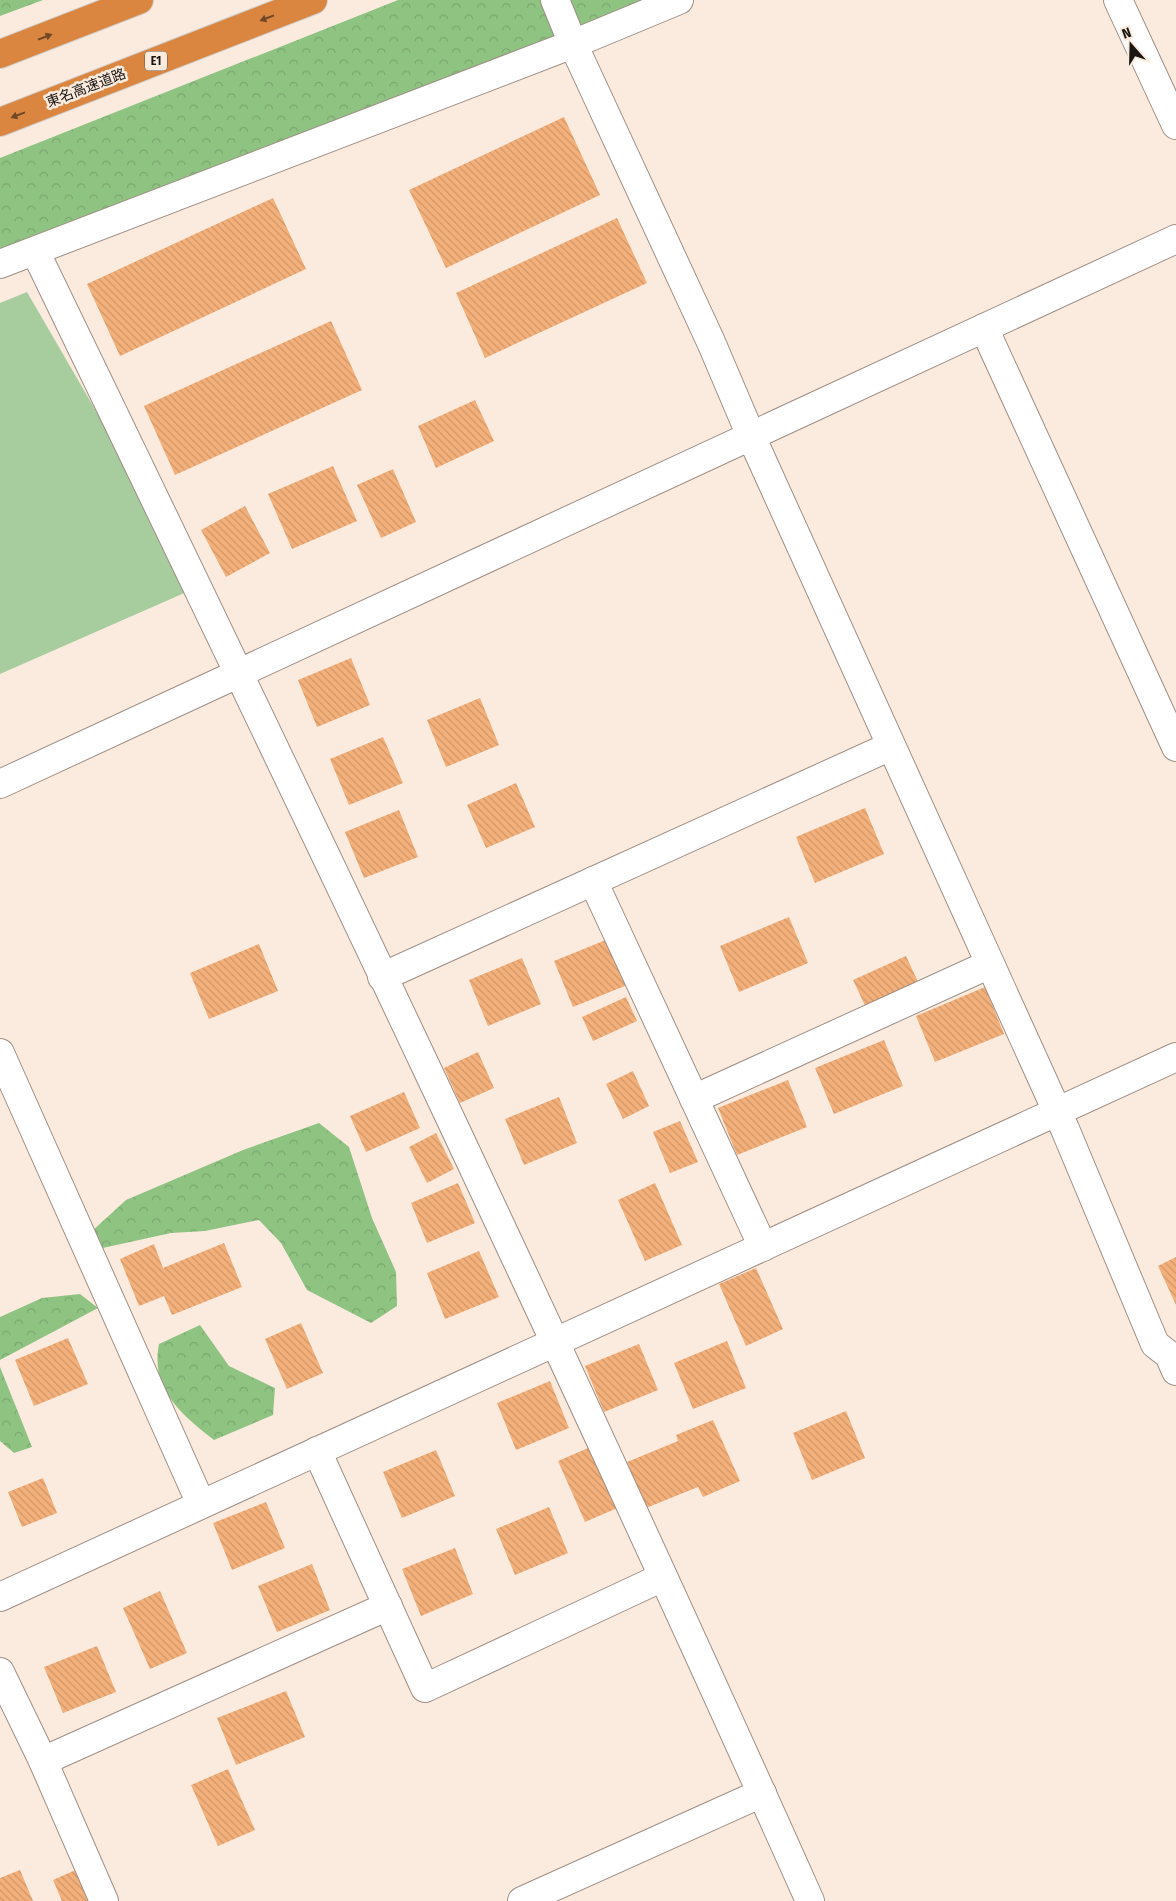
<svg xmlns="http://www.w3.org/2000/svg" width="1176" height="1901" viewBox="0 0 1176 1901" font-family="'Fira Sans Condensed','Noto Sans JP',sans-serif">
  <defs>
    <pattern id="forest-crowns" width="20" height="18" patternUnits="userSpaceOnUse" patternTransform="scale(1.25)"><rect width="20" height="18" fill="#8fc382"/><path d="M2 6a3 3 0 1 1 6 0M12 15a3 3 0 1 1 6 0" fill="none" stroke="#7ba76f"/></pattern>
    <pattern id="building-back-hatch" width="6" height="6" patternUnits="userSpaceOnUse" patternTransform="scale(1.25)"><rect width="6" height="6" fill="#f3b07a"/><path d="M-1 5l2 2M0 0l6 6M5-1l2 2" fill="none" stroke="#d09668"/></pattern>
  </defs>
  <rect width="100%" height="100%" fill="#fbebdf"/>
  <!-- green -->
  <path fill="#a7cc9d" d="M 27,292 L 198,587 L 0,674 L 0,303 Z"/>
  <!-- forest -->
  <g fill="url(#forest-crowns)">
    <path d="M 0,0 L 43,0 L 0,16 Z"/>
    <path d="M 398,0 L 672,0 L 0,259 L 0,158 Z"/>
    <path d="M 319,1123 L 349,1147 L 372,1218 L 396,1272 L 397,1306 L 371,1323 L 307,1290 L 281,1243 L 259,1220 L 205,1231 L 171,1233 L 98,1249 L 91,1232 L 126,1200 L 243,1150 Z"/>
    <path d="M 80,1294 L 98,1308 L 0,1360 L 0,1317 L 42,1298 Z"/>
    <path d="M 200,1325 L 229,1366 L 275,1388 L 273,1415 L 214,1440 C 182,1415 150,1389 159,1344 Z"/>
    <path d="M 0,1367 L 32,1447 L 14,1453 L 0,1441 Z"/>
  </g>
  <!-- building -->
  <g fill="url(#building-back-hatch)">
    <path d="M 564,117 L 600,195 L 446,268 L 409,190 Z"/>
    <path d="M 273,198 L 306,269 L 120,356 L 87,284 Z"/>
    <path d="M 617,218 L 647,283 L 485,358 L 456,293 Z"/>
    <path d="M 331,321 L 362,390 L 175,475 L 144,406 Z"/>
    <path d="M 475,400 L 494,441 L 436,468 L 418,426 Z"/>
    <path d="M 333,466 L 357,521 L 292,549 L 268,494 Z"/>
    <path d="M 393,469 L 416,522 L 381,538 L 357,485 Z"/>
    <path d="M 245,506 L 270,553 L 226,577 L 201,530 Z"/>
    <path d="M 351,658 L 370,705 L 317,727 L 298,680 Z"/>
    <path d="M 480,698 L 499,745 L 446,767 L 427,720 Z"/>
    <path d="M 383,737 L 403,783 L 349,805 L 330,759 Z"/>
    <path d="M 516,783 L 535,827 L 486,848 L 467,805 Z"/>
    <path d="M 865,808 L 884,854 L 815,883 L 796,837 Z"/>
    <path d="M 399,810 L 418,857 L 364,878 L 345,832 Z"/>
    <path d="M 789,917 L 808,963 L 739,992 L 720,946 Z"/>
    <path d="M 623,933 L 642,979 L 573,1007 L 554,961 Z"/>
    <path d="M 259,944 L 278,991 L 209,1019 L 190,973 Z"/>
    <path d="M 906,956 L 920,986 L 867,1010 L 853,980 Z"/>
    <path d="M 522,958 L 541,1004 L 488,1026 L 469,980 Z"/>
    <path d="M 985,987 L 1004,1034 L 935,1062 L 916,1016 Z"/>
    <path d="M 626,997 L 637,1021 L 593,1041 L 582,1017 Z"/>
    <path d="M 884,1040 L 903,1086 L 834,1114 L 815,1068 Z"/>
    <path d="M 478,1052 L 494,1088 L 460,1103 L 444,1068 Z"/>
    <path d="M 633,1071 L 649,1106 L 623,1119 L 606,1084 Z"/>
    <path d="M 788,1080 L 807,1127 L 737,1155 L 718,1108 Z"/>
    <path d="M 404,1092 L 420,1128 L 366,1152 L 350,1116 Z"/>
    <path d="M 559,1097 L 577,1143 L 524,1165 L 505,1119 Z"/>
    <path d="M 680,1121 L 698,1162 L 670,1173 L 653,1132 Z"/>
    <path d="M 436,1133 L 454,1169 L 427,1183 L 409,1147 Z"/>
    <path d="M 458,1183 L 475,1223 L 427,1243 L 411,1203 Z"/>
    <path d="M 655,1183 L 682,1245 L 645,1261 L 618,1200 Z"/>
    <path d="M 224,1243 L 242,1287 L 172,1315 L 164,1296 L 139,1306 L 120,1259 L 154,1244 L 163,1268 Z"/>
    <path d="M 479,1251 L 499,1297 L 445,1319 L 427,1273 Z"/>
    <path d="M 1176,1257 L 1176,1305 L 1158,1266 Z"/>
    <path d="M 756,1268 L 783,1329 L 746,1346 L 719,1284 Z"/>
    <path d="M 301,1323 L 323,1373 L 287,1389 L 265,1339 Z"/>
    <path d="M 68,1338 L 88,1384 L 34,1406 L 15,1360 Z"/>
    <path d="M 727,1341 L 746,1388 L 693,1409 L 674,1363 Z"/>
    <path d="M 639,1344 L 658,1390 L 604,1412 L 585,1366 Z"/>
    <path d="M 550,1381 L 569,1428 L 516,1450 L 497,1403 Z"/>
    <path d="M 846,1411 L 865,1458 L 812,1480 L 793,1433 Z"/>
    <path d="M 713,1420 L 740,1481 L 703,1497 L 698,1487 L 646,1508 L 627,1462 L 678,1441 L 676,1435 Z"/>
    <path d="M 595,1445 L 622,1506 L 585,1522 L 558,1461 Z"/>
    <path d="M 436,1450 L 455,1496 L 402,1518 L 383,1472 Z"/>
    <path d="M 43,1478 L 57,1513 L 22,1527 L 8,1492 Z"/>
    <path d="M 266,1502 L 285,1548 L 232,1570 L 213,1523 Z"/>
    <path d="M 549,1507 L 568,1553 L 515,1575 L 496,1529 Z"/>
    <path d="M 455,1548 L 473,1594 L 421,1616 L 402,1569 Z"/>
    <path d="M 312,1564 L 330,1610 L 277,1632 L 258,1586 Z"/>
    <path d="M 160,1591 L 187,1653 L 150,1669 L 123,1608 Z"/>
    <path d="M 97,1646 L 116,1692 L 63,1713 L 44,1667 Z"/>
    <path d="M 286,1691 L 305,1737 L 236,1765 L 217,1718 Z"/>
    <path d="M 228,1769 L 255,1830 L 218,1846 L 191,1785 Z"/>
    <path d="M 89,1864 L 106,1901 L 62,1901 L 53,1880 Z"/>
    <path d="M 20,1870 L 33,1901 L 0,1901 L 0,1878 Z"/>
  </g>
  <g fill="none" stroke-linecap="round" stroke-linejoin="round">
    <!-- street casing -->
    <g stroke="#9e8f84" stroke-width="30">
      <g id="street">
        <path d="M 555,0 L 573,44"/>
        <path d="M 1118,0 L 1176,125"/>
        <path d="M 35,251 C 300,798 562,1346 810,1901"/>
        <path d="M 0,264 L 573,44 L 679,0"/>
        <path d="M 984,328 L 1176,747"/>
        <path d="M 0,784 L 1176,239"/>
        <path d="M 593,881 L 763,1247"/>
        <path d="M 382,977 L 891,746"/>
        <path d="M 0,1053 L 201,1504"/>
        <path d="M 694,1099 L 990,964"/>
        <path d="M 317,1451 L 425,1688 L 663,1577"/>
        <path d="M 0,1597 L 1176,1057"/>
        <path d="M 0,1672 L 43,1761 L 104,1901"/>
        <path d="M 43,1761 L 388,1606"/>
        <path d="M 522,1901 L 762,1793"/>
      </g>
    </g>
    <!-- secondary casing -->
    <g stroke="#9e8f84" stroke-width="30">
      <path id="secondary" d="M 573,44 L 711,342 L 751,436 L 1065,1129 L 1155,1344 L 1169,1355 L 1176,1371"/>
    </g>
    <!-- highway casing -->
    <g stroke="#d1d0cf" stroke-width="30">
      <g id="highway">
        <path d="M 0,54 L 139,0"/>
        <path d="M 0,122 L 313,0"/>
      </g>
    </g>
    <!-- street -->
    <use href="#street" stroke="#fff" stroke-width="28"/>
    <!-- secondary -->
    <use href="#secondary" stroke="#fff" stroke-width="28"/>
    <!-- highway -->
    <use href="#highway" stroke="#da8640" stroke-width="28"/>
  </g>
  <!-- one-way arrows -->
  <defs><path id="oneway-solid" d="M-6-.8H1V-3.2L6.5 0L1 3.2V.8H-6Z" transform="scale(1.25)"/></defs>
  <g fill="#704826">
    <use href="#oneway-solid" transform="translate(267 18) rotate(159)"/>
    <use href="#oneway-solid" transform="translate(45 37) rotate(-21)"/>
    <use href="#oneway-solid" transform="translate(18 115) rotate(159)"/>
  </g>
  <g text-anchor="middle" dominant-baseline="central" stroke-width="5" stroke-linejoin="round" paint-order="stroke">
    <!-- shield labels -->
    <rect fill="#fbebdf" stroke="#5e554f" stroke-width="1" x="145" y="51.5" width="22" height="19" rx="4"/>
    <g font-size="12" font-weight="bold" fill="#1a1511">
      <text x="156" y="61">E1</text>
    </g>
    <!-- street labels -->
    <g font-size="14" fill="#1a1511" stroke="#fbebdf">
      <text transform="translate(86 88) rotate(-21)">東名高速道路</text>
    </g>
  </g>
  <!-- north arrow -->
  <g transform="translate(1131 45) rotate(340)" stroke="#fbebdf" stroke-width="4" paint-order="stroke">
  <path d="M0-4L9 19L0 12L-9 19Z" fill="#1a1511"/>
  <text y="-8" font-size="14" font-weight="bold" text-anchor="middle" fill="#1a1511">N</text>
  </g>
</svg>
